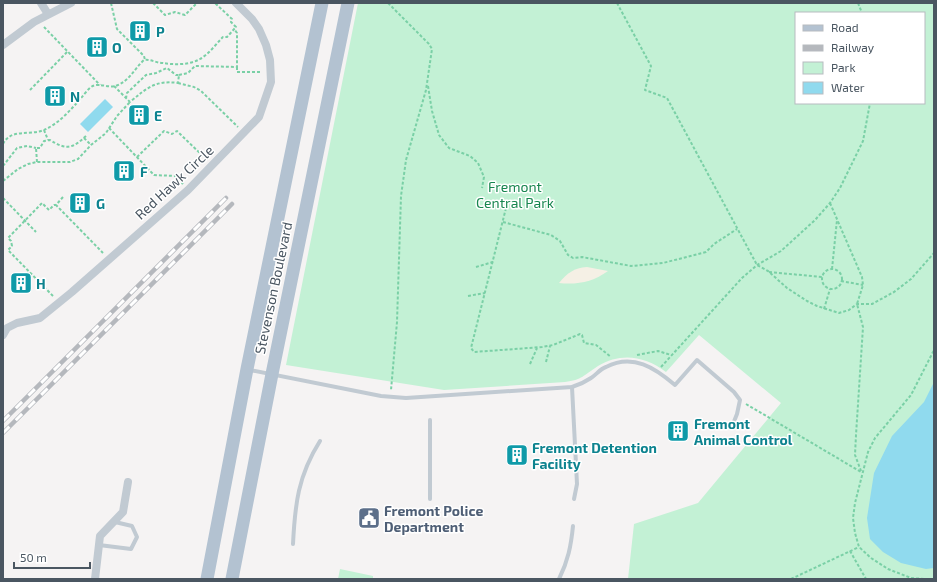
<svg xmlns="http://www.w3.org/2000/svg" width="937" height="582" viewBox="0 0 937 582" font-family="'Exo 2',sans-serif">
  <rect width="100%" height="100%" fill="#f5f3f3"/>
  <!-- green -->
  <g fill="#c3f1d5" fill-rule="evenodd">
    <path d="M 358,3 L 934,3 L 934,579 L 628,579 L 634,524 L 698,503 L 781,403 L 699,335 L 666,372 C 645,356 621,352 598,366 C 584,375 582,380 565,382 L 444,390 L 286,365 ZM 796,13 L 924,13 L 924,103 L 796,103 Z"/>
    <path d="M 340,569 L 373,576 L 373,579 L 338,579 Z"/>
  </g>
  <!-- sand -->
  <path fill="#f5f0e5" d="M 587,267 L 608,271 C 593,282 577,285 559,283 C 567,273 574,268 587,267 Z"/>
  <!-- water -->
  <g fill="#90daee">
    <path d="M 105,99 L 113,107 L 88,132 L 80,124 Z"/>
    <path d="M 934,382 L 934,568 L 926,569 L 901,563 L 883,552 L 870,539 L 867,518 L 874,473 L 892,436 L 924,402 Z"/>
  </g>
  <g fill="none" stroke-linecap="round" stroke-linejoin="round">
    <!-- path -->
    <g stroke="#7ad0a6" stroke-width="2" stroke-dasharray="3 2" stroke-linecap="butt">
      <path d="M 111,3 L 117,29 L 144,56 L 145,60"/>
      <path d="M 153,3 L 165,15 L 175,12 L 185,15 L 197,3"/>
      <path d="M 388,3 L 429,44 L 432,49 L 426,90 L 406,160 L 401,196 L 397,322 L 391,390"/>
      <path d="M 617,3 L 651,66 L 645,90 L 667,98 L 757,265 L 768,271 L 787,288 L 807,301 L 817,306 L 839,313 L 849,310 L 857,304 L 872,304 L 894,292 L 911,279 L 934,253"/>
      <path d="M 858,3 L 862,13"/>
      <path d="M 44,27 L 100,85"/>
      <path d="M 237,67 L 237,72 L 261,72"/>
      <path d="M 179,75 L 188,73 L 195,66 L 237,67 L 237,33 L 234,29"/>
      <path d="M 178,83 L 194,87 L 201,91 L 238,127"/>
      <path d="M 114,86 L 130,102 C 147,88 155,80 178,83 L 179,75 L 176,75 L 167,68 L 156,73 L 146,75 L 127,93 L 126,98"/>
      <path d="M 428,86 L 432,111 L 439,135 L 449,148 L 470,156 L 478,163 L 484,177 L 482,188"/>
      <path d="M 30,90 L 68,51"/>
      <path d="M 109,128 L 154,175 L 175,176 L 183,184"/>
      <path d="M 44,130 L 48,140"/>
      <path d="M 84,138 L 91,145"/>
      <path d="M 3,144 C 11,128 29,136 44,130 C 58,124 71,110 81,98 C 84,95 87,90 91,87 C 98,82 107,88 115,86 C 129,82 134,69 144,60 C 151,59 156,63 163,63 C 174,65 190,65 200,59 C 209,54 216,44 223,37 L 227,37 L 236,27 L 231,22 L 232,19 L 215,3"/>
      <path d="M 137,157 L 164,131 L 172,134 L 177,131 L 207,160"/>
      <path d="M 37,162 L 36,148 L 40,148 L 44,141 L 50,140 C 66,150 72,149 86,136"/>
      <path d="M 3,166 L 17,148 L 27,146 L 36,148"/>
      <path d="M 3,181 L 18,169 L 28,164 L 37,162 L 70,162 L 78,159 L 91,145 L 106,133 L 117,116 L 130,102"/>
      <path d="M 63,197 L 56,205 L 103,253"/>
      <path d="M 3,198 L 36,232"/>
      <path d="M 830,203 L 862,277 L 863,285 L 857,304 L 863,327 L 856,435 L 855,455 L 861,471"/>
      <path d="M 506,208 L 471,348 L 474,352 L 542,347 L 553,345 L 580,334 L 582,335 L 584,343 L 596,345 L 611,357"/>
      <path d="M 503,222 L 551,235 L 560,241 L 568,255 L 573,258 L 582,257 L 631,266 L 663,263 L 706,252 L 714,244 L 737,229"/>
      <path d="M 476,267 L 493,262"/>
      <path d="M 832,269 L 837,220"/>
      <circle cx="832" cy="279" r="10"/>
      <path d="M 769,272 L 822,277"/>
      <path d="M 841,281 L 863,285"/>
      <path d="M 53,296 L 8,250 L 12,246 L 11,241 L 8,238 L 42,203 L 49,210 L 54,205 L 56,205"/>
      <path d="M 468,296 L 485,293"/>
      <path d="M 824,309 L 830,289"/>
      <path d="M 637,355 L 658,351 L 671,355"/>
      <path d="M 546,362 L 550,346"/>
      <path d="M 530,364 L 537,348"/>
      <path d="M 661,367 L 742,278 L 757,265 L 781,251 L 815,220 L 830,203 L 840,188 L 863,141 L 870,103"/>
      <path d="M 746,404 L 861,472"/>
      <path d="M 850,551 L 866,579"/>
      <path d="M 791,579 L 859,547"/>
      <path d="M 924,579 L 911,578 L 888,569 L 871,558 L 859,547 L 855,533 L 853,518 L 855,503 L 868,452 L 875,438 L 911,395 L 934,350"/>
    </g>
    <!-- service -->
    <g stroke="#c1cad2" stroke-width="4">
      <path d="M 250,370 L 381,396 L 406,398 L 572,387 C 579,385 585,382 591,378 C 596,375 600,369 606,367 C 633,353 655,368 675,385 L 697,360 L 734,392 L 740,400 L 737,414 L 733,424"/>
      <path d="M 572,387 L 577,484 L 574,499"/>
      <path d="M 430,499 L 430,420"/>
      <path d="M 293,544 C 295,504 298,476 320,441"/>
      <path d="M 99,545 L 131,549 L 137,537 L 132,526 L 115,522"/>
      <path d="M 559,579 C 568,561 571,546 573,526"/>
    </g>
    <!-- minor -->
    <g stroke="#c1cad2" stroke-width="8">
      <path d="M 41,3 L 48,14"/>
      <path d="M 3,45 L 34,22 L 71,3"/>
      <path d="M 3,335 L 7,328 L 17,323 L 40,318 L 72,292 L 188,190 L 259,117 L 271,82 L 270,60 L 266,45 L 259,29 L 252,19 L 236,3"/>
      <path d="M 95,579 L 100,536 L 123,512 L 128,482"/>
    </g>
    <!-- primary -->
    <g stroke="#b3c2d1" stroke-width="13">
      <path d="M 207,579 L 247,369 L 322,3"/>
      <path d="M 232,579 L 272,374 L 348,3"/>
    </g>
    <!-- rail casing -->
    <g stroke="#b5b8bd" stroke-width="4.5">
      <g id="rail">
        <path d="M 3,421 L 226,198"/>
        <path d="M 3,433 L 232,204"/>
      </g>
    </g>
    <!-- rail -->
    <use href="#rail" stroke="#fff" stroke-width="3" stroke-dasharray="9" stroke-linecap="butt"/>
  </g>
  <!-- icons -->
  <defs>
    <g id="building-square" transform="scale(1.15)"><rect x="-9" y="-9" width="18" height="18" rx="4" fill="#0f9aa8" stroke="#fff"/><path d="M-4-6H4V6H1V3H-1V6H-4ZM-2.5-4.3h1.7v1.8h-1.7ZM.8-4.3h1.7v1.8H.8ZM-2.5-1h1.7V.8h-1.7ZM.8-1h1.7V.8H.8Z" fill="#fff"/></g>
    <g id="civic-square" transform="scale(1.15)"><rect x="-9" y="-9" width="18" height="18" rx="4" fill="#5c6f8a" stroke="#fff"/><path d="M-.6-6.5H3V-4.5H.6V-3L4-1V1h2V6H-6V1h2V-1L-.6-3ZM-1.2 2.5V6h2.4V2.5Z" fill="#fff"/></g>
  </defs>
  <g fill-rule="evenodd">
    <use href="#building-square" x="140" y="31"/>
    <use href="#building-square" x="97" y="47"/>
    <use href="#building-square" x="55" y="96"/>
    <use href="#building-square" x="139" y="115"/>
    <use href="#building-square" x="124" y="171"/>
    <use href="#building-square" x="80" y="203"/>
    <use href="#building-square" x="21" y="283"/>
    <use href="#building-square" x="678" y="431"/>
    <use href="#building-square" x="517" y="455"/>
    <use href="#civic-square" x="369" y="518"/>
  </g>
  <g text-anchor="middle" dominant-baseline="central" stroke-width="3" stroke-linejoin="round" paint-order="stroke">
    <!-- culture labels -->
    <g font-size="14" font-weight="bold" fill="#0d838f" stroke="#fff" text-anchor="start">
      <text x="156" y="31">P</text>
      <text x="112" y="47">O</text>
      <text x="70" y="96">N</text>
      <text x="154" y="115">E</text>
      <text x="140" y="171">F</text>
      <text x="96" y="203">G</text>
      <text x="36" y="283">H</text>
      <text x="694" y="423">Fremont<tspan x="694" dy="16">Animal Control</tspan></text>
      <text x="532" y="447">Fremont Detention<tspan x="532" dy="16">Facility</tspan></text>
    </g>
    <!-- street labels -->
    <g font-size="14" fill="#4a5661" stroke="#fff">
      <text transform="translate(174 182) rotate(-43)">Red Hawk Circle</text>
      <text transform="translate(273 288) rotate(-78)">Stevenson Boulevard</text>
    </g>
    <!-- park labels -->
    <g font-size="14" fill="#17864f" stroke="#fff">
      <text x="515" y="186">Fremont<tspan x="515" dy="16">Central Park</tspan></text>
    </g>
    <!-- service labels -->
    <g font-size="14" font-weight="bold" fill="#4e5e75" stroke="#fff" text-anchor="start">
      <text x="384" y="510">Fremont Police<tspan x="384" dy="16">Department</tspan></text>
    </g>
  </g>
  <!-- border -->
  <rect width="937" height="582" fill="none" stroke="#4a5661" stroke-width="8"/>
  <!-- legend -->
  <rect x="795" y="12" width="130" height="92" fill="#ffffff" stroke="#b7bbc0"/>
  <rect x="803" y="25" width="20" height="6" fill="#b3c2d1" stroke="#b7bbc0"/>
  <text x="831" y="32" font-size="12" fill="#4a5661">Road</text>
  <rect x="803" y="45" width="20" height="6" fill="#b5b8bd" stroke="#b7bbc0"/>
  <text x="831" y="52" font-size="12" fill="#4a5661">Railway</text>
  <rect x="803" y="62" width="20" height="12" fill="#c3f1d5" stroke="#b7bbc0"/>
  <text x="831" y="72" font-size="12" fill="#4a5661">Park</text>
  <rect x="803" y="82" width="20" height="12" fill="#90daee" stroke="#b7bbc0"/>
  <text x="831" y="92" font-size="12" fill="#4a5661">Water</text>
  <!-- scale -->
  <path d="M14 562v6h76v-6" fill="none" stroke="#4a5661" stroke-width="2"/>
  <text x="20" y="562" font-size="12" fill="#4a5661" stroke="#ffffff" stroke-width="3" paint-order="stroke">50 m</text>
</svg>
